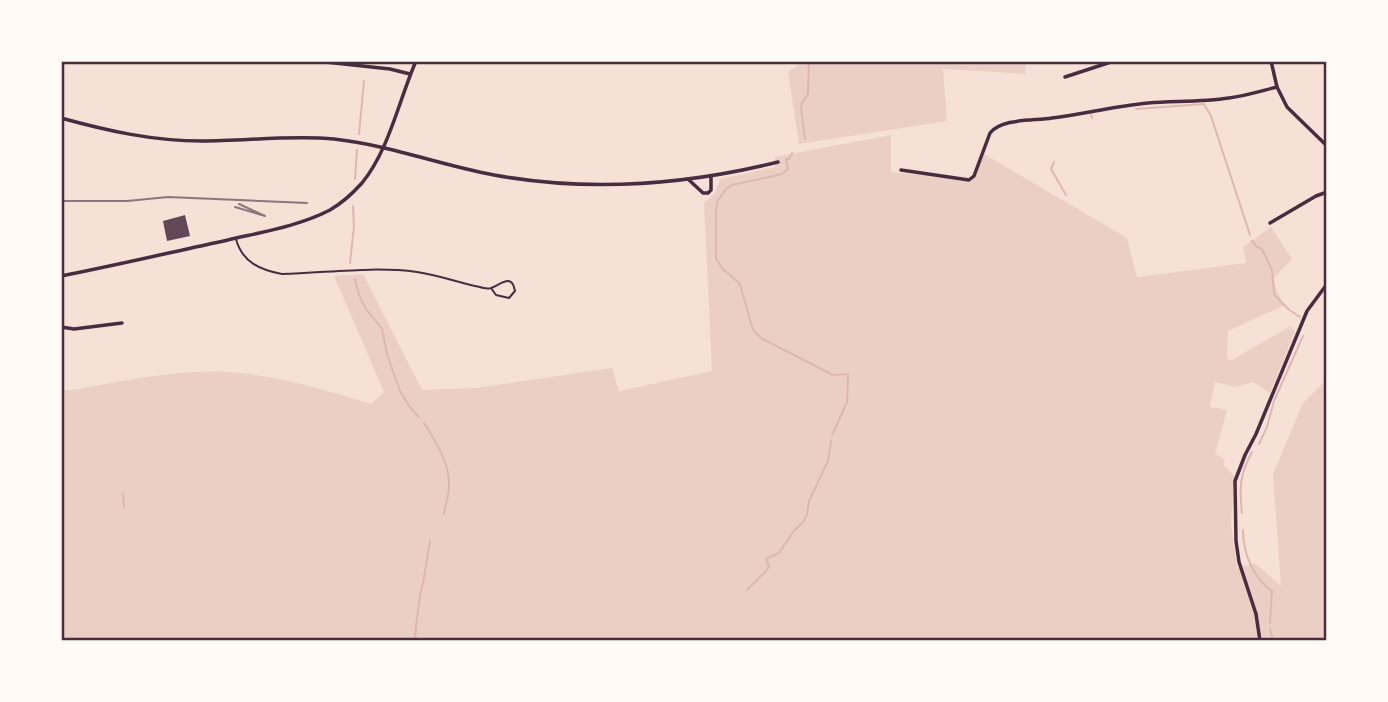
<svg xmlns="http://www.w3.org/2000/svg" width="1388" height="702" viewBox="0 0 1388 702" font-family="'Fira Sans',sans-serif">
  <rect width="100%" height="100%" fill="#f7e1d7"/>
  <!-- green -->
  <g fill="#ebcfc5">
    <path d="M 804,61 L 1017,61 L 1025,62 L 1026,74 L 943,69 L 947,121 L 799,144 L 788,72 Z"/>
    <path d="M 891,135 L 891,172 L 972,181 L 984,154 L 1127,238 L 1137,277 L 1246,263 L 1243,247 L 1271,227 L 1292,259 L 1273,279 L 1283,306 L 1228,331 L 1227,357 L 1230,361 L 1291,326 L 1295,332 L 1270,393 L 1253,382 L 1235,387 L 1215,382 L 1210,407 L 1227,410 L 1215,454 L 1225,460 L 1223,464 L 1234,476 L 1231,523 L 1237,568 L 1255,563 L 1281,586 L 1273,474 L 1303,403 L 1327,379 L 1327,641 L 61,641 L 61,390 L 73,390 C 124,381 176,369 228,372 C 274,375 327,390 371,404 L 384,392 L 334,276 L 363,274 L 422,390 L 476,388 L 612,368 L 619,391 L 712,371 L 704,203 L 715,193 L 720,179 L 775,167 L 775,157 Z"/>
  </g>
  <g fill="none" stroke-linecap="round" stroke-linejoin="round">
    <!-- stream -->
    <g stroke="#dcb8b0" stroke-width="2">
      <path d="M 1136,109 L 1204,104 L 1211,116 L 1250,235"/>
      <path d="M 1091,115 L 1092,118"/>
      <path d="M 359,134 L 364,81"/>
      <path d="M 805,139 L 801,108 L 803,101 L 808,94 L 809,61"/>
      <path d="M 792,153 L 789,159 L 786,159 L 788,169 L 782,174 L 732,185 L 726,189 L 717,202 L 716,211 L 716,259 L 722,268 L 740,284 L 751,324 L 754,331 L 761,338 L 833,375 L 848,374 L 847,402 L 832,435"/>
      <path d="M 1054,162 L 1051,169 L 1066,195"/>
      <path d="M 355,179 L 357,150"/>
      <path d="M 1252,241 L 1257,247 L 1262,249 L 1272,270 L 1274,294 L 1288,309 L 1300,317"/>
      <path d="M 350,263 L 354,227 L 353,206"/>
      <path d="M 355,279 L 359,295 L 366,309 L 382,329 L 387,354 L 400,391 L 409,406 L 419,417"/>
      <path d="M 424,423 C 436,442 450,463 449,486 C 449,496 445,505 444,514"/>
      <path d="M 1259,444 L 1267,427 L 1274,401 L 1303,336"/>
      <path d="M 123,494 L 124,507"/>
      <path d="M 1242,513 C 1239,488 1240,474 1252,452"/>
      <path d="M 1243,530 C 1243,553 1253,578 1272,591 L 1270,623"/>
      <path d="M 747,590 L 767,570 L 769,566 L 766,559 L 779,553 L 793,532 L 804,521 L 807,514 L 809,501 L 828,461 L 831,441"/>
      <path d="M 1270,629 L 1273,641"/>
      <path d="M 415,641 C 415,633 420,589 423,584 L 430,541"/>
    </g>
  </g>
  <!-- building -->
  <path fill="#644757" d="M 185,215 L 190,236 L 167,241 L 163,221 Z"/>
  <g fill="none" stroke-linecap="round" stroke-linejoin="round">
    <!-- service -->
    <path stroke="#4a2c40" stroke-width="2" d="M 236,239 C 242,262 260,270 282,274 C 327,273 372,266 417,272 C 439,275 459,283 480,287 C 482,288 490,289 491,288 C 500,285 512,272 515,291 L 509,298 L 496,295 L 491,288"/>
    <!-- minor -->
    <g stroke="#4a2c40" stroke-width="3.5">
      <path d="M 316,61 L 390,69 L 410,74"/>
      <path d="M 1271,61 L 1277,87 L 1287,107 L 1327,146"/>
      <path d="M 241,62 L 250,61"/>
      <path d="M 1065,77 L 1114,61"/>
      <path d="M 61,118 C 108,131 153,141 202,141 C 246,141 290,135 334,139 C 389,145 440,165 494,175 C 588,192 685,185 778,162"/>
      <path d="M 901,170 L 969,180 L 974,176 L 990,133 C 1002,118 1034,121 1052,118 C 1084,114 1115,106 1148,103 C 1175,101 1202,102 1229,98 C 1245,96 1261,91 1277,87"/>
      <path d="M 688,179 L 703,193 L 708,193 L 711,190 L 711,176"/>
      <path d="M 1270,223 L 1316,196 L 1327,192"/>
      <path d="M 61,276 C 117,265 172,252 228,240 C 262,232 299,226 330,210 C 342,203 353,193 362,183 C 389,150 399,100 416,61"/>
      <path d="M 61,327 L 74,329 L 122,323"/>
      <path d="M 1260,641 L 1256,614 L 1239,562 L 1236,541 L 1235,481 L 1245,455 L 1256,434 L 1307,311 L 1327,284"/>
    </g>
    <!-- rail -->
    <g stroke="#8f747c" stroke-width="2">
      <path d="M 61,201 L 127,201 L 168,197 L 307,203"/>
      <path d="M 235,207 L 265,216 L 239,204"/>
    </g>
  </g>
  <!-- border -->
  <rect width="1388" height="702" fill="none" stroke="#fffaf5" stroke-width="126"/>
  <rect x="63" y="63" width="1262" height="576" fill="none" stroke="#4a2c40" stroke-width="2.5"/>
</svg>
